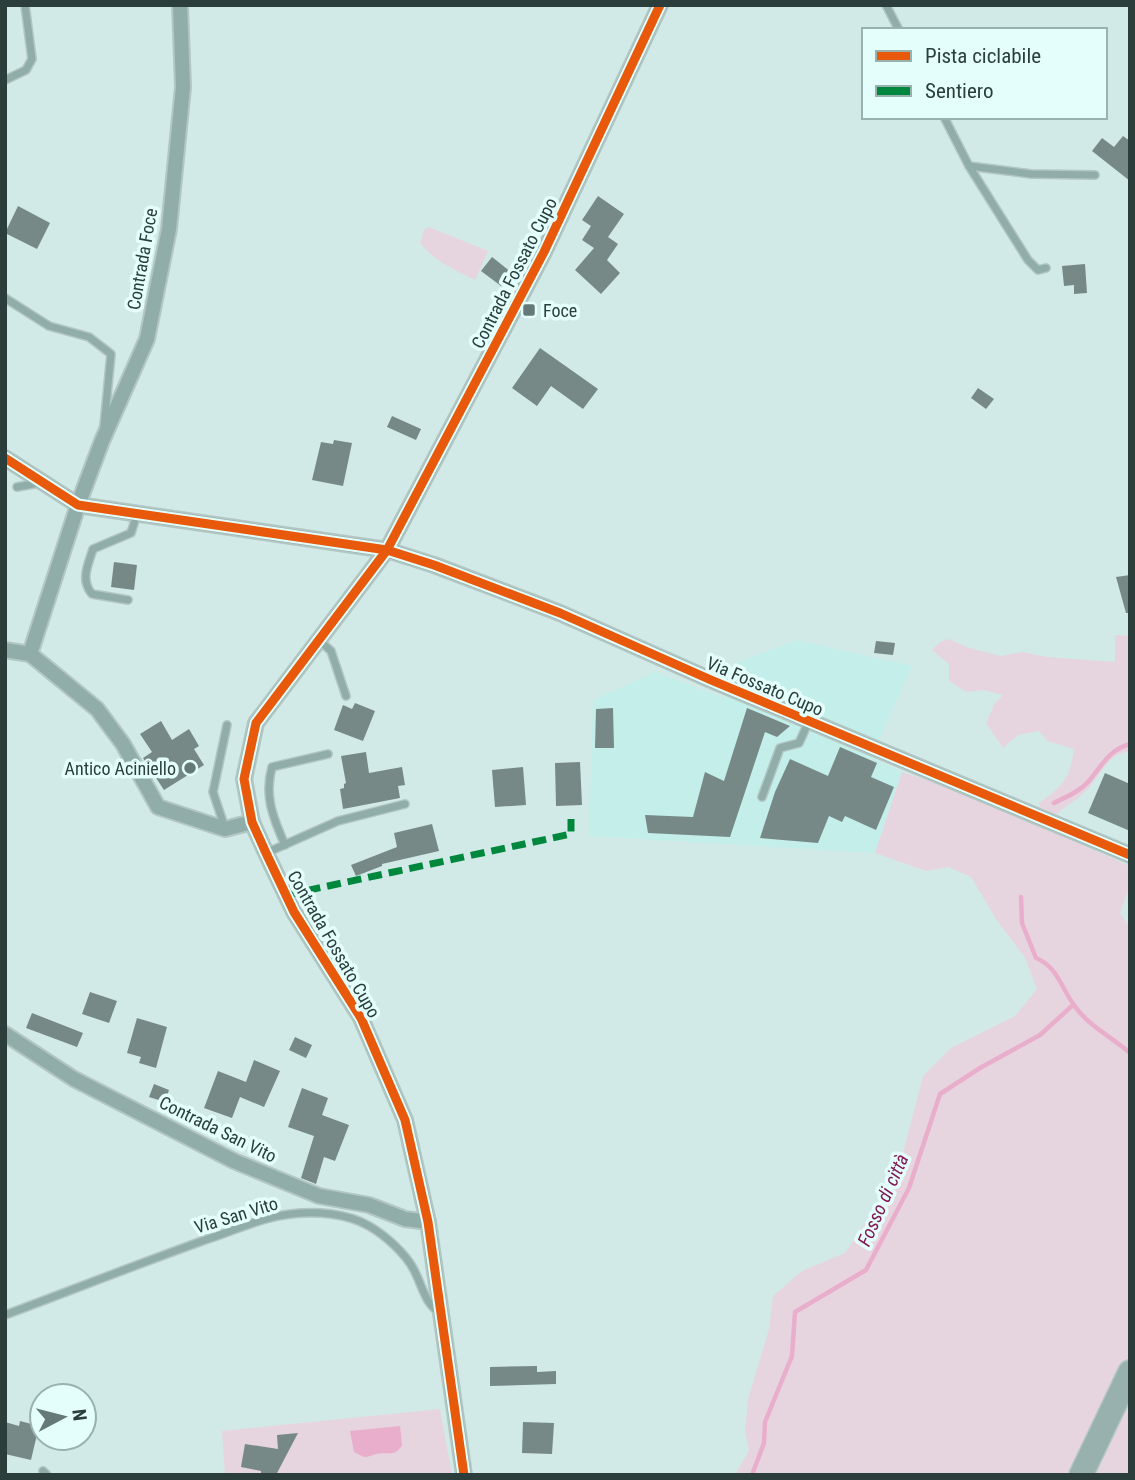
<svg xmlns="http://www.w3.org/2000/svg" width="1135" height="1480" viewBox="0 0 1135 1480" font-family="'Roboto Condensed',sans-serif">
  <rect width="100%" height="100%" fill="#d2eae7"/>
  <!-- built -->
  <path fill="#c4eee9" d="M 796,640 L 912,666 L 871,758 L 902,772 L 875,853 L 589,836 L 593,700 L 655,672 L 724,698 L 736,663 Z"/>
  <!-- green -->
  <g fill="#e6d5df">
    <path d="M 429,227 L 488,251 L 475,280 C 454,270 435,261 420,243 L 424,230 Z"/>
    <path d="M 1115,635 L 1130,636 L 1130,752 C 1108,751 1098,780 1084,793 C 1076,801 1065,806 1057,814 L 1041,811 L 1039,803 C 1063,786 1070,779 1074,749 L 1047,741 L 1039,731 L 1018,735 L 1003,748 L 986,723 L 995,703 L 1003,695 L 984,690 L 966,692 L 949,681 L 949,664 L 932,650 L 940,642 L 949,639 L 969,648 L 1000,656 L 1022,652 L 1048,657 L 1115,662 Z"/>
    <path d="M 902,772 L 952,788 L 1130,866 L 1130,885 L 1120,913 L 1130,928 L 1130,1475 L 735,1475 L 749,1450 L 745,1432 L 748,1399 L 769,1329 L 773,1296 L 802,1271 L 845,1253 L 879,1202 L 902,1157 L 923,1076 L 951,1048 L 1015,1016 L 1037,989 L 1025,958 L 996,919 L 971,877 L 948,867 L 926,871 L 875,853 Z"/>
    <path d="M 440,1409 L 452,1475 L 225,1475 L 222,1431 Z"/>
  </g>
  <!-- water -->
  <path fill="#e9aecb" d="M 400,1426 L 402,1445 C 395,1458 388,1451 376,1454 C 372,1455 368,1457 364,1457 L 354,1452 L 350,1431 Z"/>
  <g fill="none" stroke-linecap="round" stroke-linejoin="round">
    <!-- stream -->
    <g stroke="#e9aecb" stroke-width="4.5">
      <path d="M 1054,803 C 1066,797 1079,792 1088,782 C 1103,765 1107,751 1130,744"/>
      <path d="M 1021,897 L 1022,923 L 1036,958 C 1058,967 1061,988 1074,1005 C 1088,1026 1112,1037 1130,1053"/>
      <path d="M 752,1475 L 764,1443 L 765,1422 L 792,1356 L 795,1312 L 866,1270 L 909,1188 L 940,1094 L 980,1068 L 1040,1035 L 1073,1005"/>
    </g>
  </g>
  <!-- building -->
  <g fill="#768987">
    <path d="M 1123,136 L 1130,141 L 1130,181 L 1092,151 L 1102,138 L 1114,147 Z"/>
    <path d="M 598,196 L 624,214 L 608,237 L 618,244 L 607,260 L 620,273 L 601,294 L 575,270 L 594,248 L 582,240 L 591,226 L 582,220 Z"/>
    <path d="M 18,206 L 50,223 L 37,249 L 5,233 Z"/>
    <path d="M 492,257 L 511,272 L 501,286 L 481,271 Z"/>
    <path d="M 1085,264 L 1087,293 L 1074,294 L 1074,285 L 1064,286 L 1062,266 Z"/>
    <path d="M 540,348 L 598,389 L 583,409 L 551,386 L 537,406 L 512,388 Z"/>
    <path d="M 978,388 L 994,399 L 986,409 L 971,398 Z"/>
    <path d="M 392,416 L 421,429 L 416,440 L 387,427 Z"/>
    <path d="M 334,440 L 352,443 L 343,486 L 312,480 L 321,442 L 333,444 Z"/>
    <path d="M 114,562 L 137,565 L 134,590 L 111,587 Z"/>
    <path d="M 1130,575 L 1130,613 L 1126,613 L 1116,577 Z"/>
    <path d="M 876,641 L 895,643 L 893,655 L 874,653 Z"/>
    <path d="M 355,703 L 375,711 L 363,741 L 334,730 L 343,705 L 352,709 Z"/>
    <path d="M 613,708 L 614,748 L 595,748 L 596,709 Z"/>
    <path d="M 747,708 L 790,726 L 777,737 L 765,732 L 730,837 L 648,833 L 645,815 L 693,817 L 705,772 L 724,781 Z"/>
    <path d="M 161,721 L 172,740 L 189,729 L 199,746 L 194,749 L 204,765 L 164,790 L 143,758 L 152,752 L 140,734 Z"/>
    <path d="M 840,747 L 877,763 L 871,777 L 894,787 L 876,830 L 845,816 L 842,822 L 829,816 L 818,843 L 760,838 L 775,792 L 790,759 L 828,776 Z"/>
    <path d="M 366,752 L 369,773 L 402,767 L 405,785 L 398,786 L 400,798 L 343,809 L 340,789 L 344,788 L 344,784 L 346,783 L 341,756 Z"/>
    <path d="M 580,762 L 582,805 L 556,806 L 555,763 Z"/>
    <path d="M 523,767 L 526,805 L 495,807 L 492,770 Z"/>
    <path d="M 1105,773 L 1130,784 L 1130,831 L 1088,813 Z"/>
    <path d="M 432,824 L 439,851 L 382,864 L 382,866 L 356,876 L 351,865 L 397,847 L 394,833 Z"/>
    <path d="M 90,992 L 117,1001 L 109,1023 L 82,1014 Z"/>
    <path d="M 32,1013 L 83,1033 L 77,1047 L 26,1028 Z"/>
    <path d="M 137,1018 L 167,1027 L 156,1068 L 139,1063 L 141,1057 L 127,1053 Z"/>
    <path d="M 295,1037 L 312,1045 L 306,1058 L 289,1050 Z"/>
    <path d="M 254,1060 L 280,1071 L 264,1107 L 240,1097 L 232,1118 L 204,1108 L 218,1071 L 246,1082 Z"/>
    <path d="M 154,1084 L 169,1090 L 165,1102 L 149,1097 Z"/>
    <path d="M 302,1088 L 328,1098 L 322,1115 L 349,1125 L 335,1161 L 324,1157 L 316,1184 L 301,1178 L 314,1136 L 288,1127 Z"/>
    <path d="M 537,1366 L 537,1372 L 556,1371 L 556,1384 L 490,1386 L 490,1367 Z"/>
    <path d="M 20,1421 L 39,1426 L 31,1460 L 5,1454 L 5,1422 L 19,1426 Z"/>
    <path d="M 523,1422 L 554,1423 L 552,1454 L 522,1453 Z"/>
    <path d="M 298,1433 L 276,1475 L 261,1475 L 261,1471 L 241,1467 L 245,1444 L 278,1449 L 277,1435 Z"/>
  </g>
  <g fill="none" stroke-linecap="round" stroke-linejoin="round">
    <!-- lane casing -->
    <g stroke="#b2c6c3" stroke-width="10">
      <g id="lane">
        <path d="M 886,5 L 899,30"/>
        <path d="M 5,80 L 26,70 L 32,59 L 25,5"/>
        <path d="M 944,117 L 969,166 L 1031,174 L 1095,175"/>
        <path d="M 969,166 L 1028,260 L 1038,270 L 1046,268"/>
        <path d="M 5,298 L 49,326 L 89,337 L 111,354 L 104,426"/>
        <path d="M 17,487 L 39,483"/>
        <path d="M 128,600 L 92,594 C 80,580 88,565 93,549 L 131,533 L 137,514"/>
        <path d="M 319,640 L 331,651 L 346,696"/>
        <path d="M 762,797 L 780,748 L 799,743 L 809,721"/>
        <path d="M 225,828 L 213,792 L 227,725"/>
        <path d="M 285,845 C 273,818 264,796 272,767 L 328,754"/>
        <path d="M 266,853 L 338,821 L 405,804"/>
        <path d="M 5,1315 C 72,1290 138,1264 205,1240 C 233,1231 262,1217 291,1214 C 316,1211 347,1213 369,1226 C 385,1235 406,1254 414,1270 C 423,1287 425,1305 442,1314"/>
        <path d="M 43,1471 L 47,1475"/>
      </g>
    </g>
    <!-- street casing -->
    <g stroke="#b2c6c3" stroke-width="18">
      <g id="street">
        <path d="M 5,458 L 78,505 L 387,550 L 434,565 L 560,613 L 711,680 L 1130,855"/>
        <path d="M 5,650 L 30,654 L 97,709 L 123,744 L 158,807 L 225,829 L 252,822"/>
        <path d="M 30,654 L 78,505 L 102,441 L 147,339 L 169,229 L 183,87 L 180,5"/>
        <path d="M 5,1034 L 74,1079 L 234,1161 L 319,1196 L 369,1205 L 405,1219 L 428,1222"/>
        <path d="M 464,1475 L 428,1222 L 405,1120 L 361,1018 L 294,912 L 266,853 L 252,822 L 244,779 L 256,723 L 387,550 L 544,252 L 660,5"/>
      </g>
    </g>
    <!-- primary casing -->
    <g stroke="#b2c6c3" stroke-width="26">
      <path id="primary" d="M 1081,1475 L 1130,1372"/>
    </g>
    <!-- lane -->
    <use href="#lane" stroke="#91adaa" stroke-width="7"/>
    <!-- street -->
    <use href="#street" stroke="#91adaa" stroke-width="14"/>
    <!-- primary -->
    <use href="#primary" stroke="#98b1ae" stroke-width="23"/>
    <!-- quiet -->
    <path stroke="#00873e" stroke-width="7" stroke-dasharray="14 7" stroke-linecap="butt" d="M 286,895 L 571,834 L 571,819"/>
    <!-- cycleway casing -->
    <g stroke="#e3fefb" stroke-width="13">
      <g id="cycleway">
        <path d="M 5,458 L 78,505 L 387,550 L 434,565 L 560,613 L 711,680 L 1130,855"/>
        <path d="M 464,1475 L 428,1222 L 405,1120 L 361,1018 L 294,912 L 266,853 L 252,822 L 244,779 L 256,723 L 387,550 L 544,252 L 660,5"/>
      </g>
    </g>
    <!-- cycleway -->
    <use href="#cycleway" stroke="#e8590c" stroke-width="9"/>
  </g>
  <!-- markers -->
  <g fill="#657a78" stroke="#e3fefb" stroke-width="2.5">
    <rect x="522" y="303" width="14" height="14" rx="3.5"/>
    <circle cx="190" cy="768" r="7"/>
  </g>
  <g text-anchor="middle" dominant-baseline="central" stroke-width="7" stroke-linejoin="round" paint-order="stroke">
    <!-- street labels -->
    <g font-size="18" fill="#2b3e3c" stroke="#e3fefb">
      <text transform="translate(142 259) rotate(-80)">Contrada Foce</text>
      <text transform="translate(514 273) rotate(-63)">Contrada Fossato Cupo</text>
      <text transform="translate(765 686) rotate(23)">Via Fossato Cupo</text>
      <text transform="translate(334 944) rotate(60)">Contrada Fossato Cupo</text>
      <text transform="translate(218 1129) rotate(26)">Contrada San Vito</text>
      <text transform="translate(236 1215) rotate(-17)">Via San Vito</text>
    </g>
    <!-- poi labels -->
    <g font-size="18" fill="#2b3e3c" stroke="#e3fefb" text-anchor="start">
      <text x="543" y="310">Foce</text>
      <text x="176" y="768" text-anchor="end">Antico Aciniello</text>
    </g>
    <!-- water labels -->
    <g font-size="19" font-style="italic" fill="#841654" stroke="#e3fefb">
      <text transform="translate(883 1200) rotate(-66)">Fosso di città</text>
    </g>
  </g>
  <!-- border -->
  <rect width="1135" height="1480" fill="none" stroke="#2b3e3c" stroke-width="14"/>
  <!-- legend -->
  <rect x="862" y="28" width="245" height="91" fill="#e3fefb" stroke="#99b1af" stroke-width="2"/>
  <rect x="876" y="51" width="35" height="10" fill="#e8590c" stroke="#99b1af" stroke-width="2"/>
  <text x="925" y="63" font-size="21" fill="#2b3e3c">Pista ciclabile</text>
  <rect x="876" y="86" width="35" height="10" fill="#00873e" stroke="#99b1af" stroke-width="2"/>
  <text x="925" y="98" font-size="21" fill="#2b3e3c">Sentiero</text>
  <!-- north arrow -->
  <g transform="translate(63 1417) rotate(83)"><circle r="33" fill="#e3fefb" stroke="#99b1af" stroke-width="2"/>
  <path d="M0-5L12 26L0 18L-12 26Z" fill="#657a78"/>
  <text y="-10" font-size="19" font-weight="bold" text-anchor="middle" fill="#2b3e3c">N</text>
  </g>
</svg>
